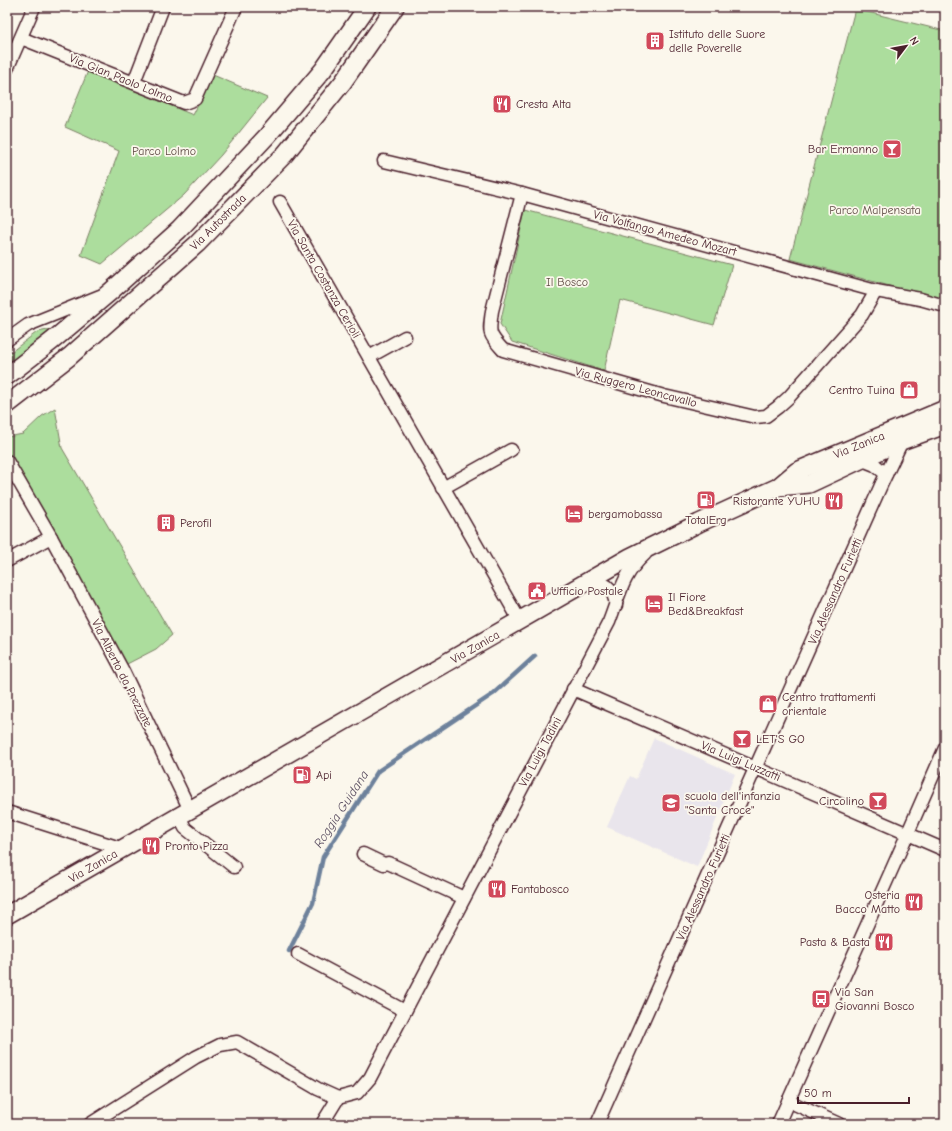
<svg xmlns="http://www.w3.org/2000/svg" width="952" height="1131" viewBox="0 0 952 1131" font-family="'Comic Neue',sans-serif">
  <rect width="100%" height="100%" fill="#fbf7ec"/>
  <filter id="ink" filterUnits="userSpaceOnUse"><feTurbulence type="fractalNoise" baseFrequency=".025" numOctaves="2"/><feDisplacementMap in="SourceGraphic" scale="8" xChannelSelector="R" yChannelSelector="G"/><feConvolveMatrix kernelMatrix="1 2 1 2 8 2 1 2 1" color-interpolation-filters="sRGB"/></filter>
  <g filter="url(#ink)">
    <!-- built -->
    <path fill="#e9e5ec" d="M 654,738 L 735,774 L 697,867 L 607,827 L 630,776 L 636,779 Z"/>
    <!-- green -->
    <g fill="#acdd9d" stroke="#7b7e64">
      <path d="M 855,9 L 945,31 L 945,301 L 790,259 Z"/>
      <path d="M 88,71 L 193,115 L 213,75 L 267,98 L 221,155 L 184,195 L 102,264 L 81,255 L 119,151 L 65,127 Z"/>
      <path d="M 525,210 L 732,265 L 714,325 L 620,300 L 604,371 L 512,342 L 500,324 Z"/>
      <path d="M 59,328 L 7,370 L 7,355 L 37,332 Z"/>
      <path d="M 55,408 L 62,448 L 172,635 L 156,649 L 125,665 L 7,455 L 7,437 L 23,434 L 42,416 Z"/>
    </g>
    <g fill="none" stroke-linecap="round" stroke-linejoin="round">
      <!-- stream -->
      <path stroke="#6d819b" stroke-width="4.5" d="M 289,951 L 313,903 L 323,857 L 378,771 L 493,694 L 535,656"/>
      <!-- street casing -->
      <g stroke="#4a1f2b" stroke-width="15">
        <g id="street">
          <path d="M 21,38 L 184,103 L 195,99 L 236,7"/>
          <path d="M 7,69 L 34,7"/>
          <path d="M 134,82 L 163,7"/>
          <path d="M 384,161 L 522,194 L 876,291 L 920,299 L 945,306"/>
          <path d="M 522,194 L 492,311 C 489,333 488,334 503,350 L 664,396 L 755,417 L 766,416 L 778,407 L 789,397 L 862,315 L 876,291"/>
          <path d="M 280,202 L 520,621"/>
          <path d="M 7,340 L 28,325 L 100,296"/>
          <path d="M 369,357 L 405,337"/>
          <path d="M 860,459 L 875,465 L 886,474"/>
          <path d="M 7,461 L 51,537"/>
          <path d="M 443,488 L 511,450"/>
          <path d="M 7,561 L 51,537 L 123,671 L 190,810"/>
          <path d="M 587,583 C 605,581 613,586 616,605"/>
          <path d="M 573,689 L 945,850"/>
          <path d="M 7,812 L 123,849"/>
          <path d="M 179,816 L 185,828 L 234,867"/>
          <path d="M 363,854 L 384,864 L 388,863 L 464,898"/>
          <path d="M 298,954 L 405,1011"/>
          <path d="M 338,1098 L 357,1093 L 370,1078 L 609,622 C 620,594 622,575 645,554"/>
          <path d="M 788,1101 L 839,1124"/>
          <path d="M 90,1124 L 196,1057 L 220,1045 L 237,1042 L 318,1089 L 338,1098"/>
          <path d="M 322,1124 L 338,1098"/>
          <path d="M 597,1124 L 882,483 L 903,439"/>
          <path d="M 778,1124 L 896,860 L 945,748"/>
        </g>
      </g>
      <!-- secondary casing -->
      <g stroke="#4a1f2b" stroke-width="20">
        <g id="secondary">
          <path d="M 7,376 L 52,341 L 110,292 L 179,230 L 267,136 L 323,70 L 367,7"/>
          <path d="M 7,405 L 69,357 L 197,244 L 285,154 L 343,82 L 395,7"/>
          <path d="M 778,487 L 809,484 L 901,441 L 945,425"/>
          <path d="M 7,915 L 630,557 L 699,523 L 778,487 L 797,471 L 945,409"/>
        </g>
      </g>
      <!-- street -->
      <use href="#street" stroke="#fbf7ec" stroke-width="12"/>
      <!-- secondary -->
      <use href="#secondary" stroke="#fbf7ec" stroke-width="17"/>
    </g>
  </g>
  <!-- icons -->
  <defs>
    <g id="building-square" transform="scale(1)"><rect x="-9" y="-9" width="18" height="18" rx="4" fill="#d1495b" stroke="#fbf7ec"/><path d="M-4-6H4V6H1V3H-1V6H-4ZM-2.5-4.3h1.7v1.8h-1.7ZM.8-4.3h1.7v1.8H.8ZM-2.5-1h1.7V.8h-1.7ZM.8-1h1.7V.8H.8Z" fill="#fff"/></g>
    <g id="restaurant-square" transform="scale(1)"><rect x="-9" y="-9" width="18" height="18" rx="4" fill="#d1495b" stroke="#fbf7ec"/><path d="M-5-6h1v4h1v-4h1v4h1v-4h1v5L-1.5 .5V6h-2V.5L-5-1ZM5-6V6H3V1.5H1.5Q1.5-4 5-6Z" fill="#fff"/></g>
    <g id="bar-square" transform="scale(1)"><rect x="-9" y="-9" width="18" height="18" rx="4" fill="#d1495b" stroke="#fbf7ec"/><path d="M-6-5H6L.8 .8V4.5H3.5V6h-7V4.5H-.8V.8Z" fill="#fff"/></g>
    <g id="shop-square" transform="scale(1)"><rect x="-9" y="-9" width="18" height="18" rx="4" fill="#d1495b" stroke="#fbf7ec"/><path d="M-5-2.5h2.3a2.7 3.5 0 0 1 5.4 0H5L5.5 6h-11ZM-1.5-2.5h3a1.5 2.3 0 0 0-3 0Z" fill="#fff"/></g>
    <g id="fuel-square" transform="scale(1)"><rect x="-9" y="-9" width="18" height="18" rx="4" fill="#d1495b" stroke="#fbf7ec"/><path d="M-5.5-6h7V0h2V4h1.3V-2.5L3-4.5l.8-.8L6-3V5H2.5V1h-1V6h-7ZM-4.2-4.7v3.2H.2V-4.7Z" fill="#fff"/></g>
    <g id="hotel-square" transform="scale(1)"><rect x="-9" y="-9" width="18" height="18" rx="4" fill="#d1495b" stroke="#fbf7ec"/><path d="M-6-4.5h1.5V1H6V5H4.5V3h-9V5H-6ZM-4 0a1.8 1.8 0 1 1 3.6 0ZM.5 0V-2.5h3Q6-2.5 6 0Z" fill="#fff"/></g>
    <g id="civic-square" transform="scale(1)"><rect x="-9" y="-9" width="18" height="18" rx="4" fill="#d1495b" stroke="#fbf7ec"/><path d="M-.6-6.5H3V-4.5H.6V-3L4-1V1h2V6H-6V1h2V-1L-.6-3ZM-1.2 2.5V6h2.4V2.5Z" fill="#fff"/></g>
    <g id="school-square" transform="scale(1)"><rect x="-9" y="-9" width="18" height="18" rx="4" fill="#d1495b" stroke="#fbf7ec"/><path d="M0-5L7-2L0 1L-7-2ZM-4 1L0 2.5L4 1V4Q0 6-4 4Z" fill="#fff"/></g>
    <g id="bus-square" transform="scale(1)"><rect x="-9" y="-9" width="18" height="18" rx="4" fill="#d1495b" stroke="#fbf7ec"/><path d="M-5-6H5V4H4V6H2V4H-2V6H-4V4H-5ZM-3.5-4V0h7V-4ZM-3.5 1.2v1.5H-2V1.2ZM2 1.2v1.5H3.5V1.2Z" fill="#fff"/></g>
  </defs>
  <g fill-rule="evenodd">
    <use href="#building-square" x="655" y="41"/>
    <use href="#restaurant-square" x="502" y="104"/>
    <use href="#bar-square" x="892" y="149"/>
    <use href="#shop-square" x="909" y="390"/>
    <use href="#fuel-square" x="706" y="500"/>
    <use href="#restaurant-square" x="834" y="501"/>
    <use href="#hotel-square" x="574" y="514"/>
    <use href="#building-square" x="166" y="523"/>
    <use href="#civic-square" x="537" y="591"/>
    <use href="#hotel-square" x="654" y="604"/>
    <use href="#shop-square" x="768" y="704"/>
    <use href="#bar-square" x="742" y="739"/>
    <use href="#fuel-square" x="302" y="775"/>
    <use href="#bar-square" x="878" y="801"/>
    <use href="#school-square" x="671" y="803"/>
    <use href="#restaurant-square" x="151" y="846"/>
    <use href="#restaurant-square" x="497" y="889"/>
    <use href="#restaurant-square" x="914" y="902"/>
    <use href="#restaurant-square" x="884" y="942"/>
    <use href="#bus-square" x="821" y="999"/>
  </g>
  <g text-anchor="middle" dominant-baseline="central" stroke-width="3.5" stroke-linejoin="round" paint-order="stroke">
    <!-- poi labels -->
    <g font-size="12" fill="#4a1f2b" stroke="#fbf7ec" text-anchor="start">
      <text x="669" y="34">Istituto delle Suore<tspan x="669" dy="14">delle Poverelle</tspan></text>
      <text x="516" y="104">Cresta Alta</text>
      <text x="878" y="149" text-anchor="end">Bar Ermanno</text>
      <text x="895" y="390" text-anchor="end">Centro Tuina</text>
      <text x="820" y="501" text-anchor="end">Ristorante YUHU</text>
      <text x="588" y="514">bergamobassa</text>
      <text x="706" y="520" text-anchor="middle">TotalErg</text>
      <text x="180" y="523">Perofil</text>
      <text x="551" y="591">Ufficio Postale</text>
      <text x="668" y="597">Il Fiore<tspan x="668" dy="14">Bed&amp;Breakfast</tspan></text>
      <text x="782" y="697">Centro trattamenti<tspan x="782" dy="14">orientale</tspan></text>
      <text x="756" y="739">LET'S GO</text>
      <text x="316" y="775">Api</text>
      <text x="685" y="796">scuola dell'infanzia<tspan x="685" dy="14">"Santa Croce"</tspan></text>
      <text x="864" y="801" text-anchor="end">Circolino</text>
      <text x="165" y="846">Pronto Pizza</text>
      <text x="511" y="889">Fantabosco</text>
      <text x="900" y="895" text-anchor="end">Osteria<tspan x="900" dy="14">Bacco Matto</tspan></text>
      <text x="870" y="942" text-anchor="end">Pasta &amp; Basta</text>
      <text x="835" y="992">Via San<tspan x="835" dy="14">Giovanni Bosco</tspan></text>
    </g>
    <!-- street labels -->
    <g font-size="12" fill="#4a1f2b" stroke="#fbf7ec">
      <text transform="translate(121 78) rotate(22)">Via Gian Paolo Lolmo</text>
      <text transform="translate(218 222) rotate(-45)">Via Autostrada</text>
      <text transform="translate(665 233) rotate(15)">Via Volfango Amedeo Mozart</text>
      <text transform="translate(324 279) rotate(60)">Via Santa Costanza Cerioli</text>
      <text transform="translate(636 387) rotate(15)">Via Ruggero Leoncavallo</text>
      <text transform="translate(859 445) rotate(-22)">Via Zanica</text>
      <text transform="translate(835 591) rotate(-66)">Via Alessandro Furietti</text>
      <text transform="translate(475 647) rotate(-30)">Via Zanica</text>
      <text transform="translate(122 673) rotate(63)">Via Alberto da Prezzate</text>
      <text transform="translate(540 752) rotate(-62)">Via Luigi Tadini</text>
      <text transform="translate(741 761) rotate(23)">Via Luigi Luzzatti</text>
      <text transform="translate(93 866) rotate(-30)">Via Zanica</text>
      <text transform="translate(703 887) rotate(-66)">Via Alessandro Furietti</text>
    </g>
    <!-- park labels -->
    <g font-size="12" fill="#624e48" stroke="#fbf7ec">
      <text x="164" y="151">Parco Lolmo</text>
      <text x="875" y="210">Parco Malpensata</text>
      <text x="567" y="282">Il Bosco</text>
    </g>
    <!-- water labels -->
    <g font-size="13" font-style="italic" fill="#5c5063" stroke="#fbf7ec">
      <text transform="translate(341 809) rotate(-57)">Roggia Guidana</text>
    </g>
  </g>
  <!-- margin -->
  <rect width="952" height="1131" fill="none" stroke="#fbf7ec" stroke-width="24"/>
  <rect x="12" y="12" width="928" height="1107" fill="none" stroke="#4a1f2b" stroke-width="1.5" filter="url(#ink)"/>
  <!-- north arrow -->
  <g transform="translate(906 46) rotate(58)" stroke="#fbf7ec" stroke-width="3" paint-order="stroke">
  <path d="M0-3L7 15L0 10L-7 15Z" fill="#4a1f2b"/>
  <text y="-6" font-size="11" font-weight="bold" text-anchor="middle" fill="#4a1f2b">N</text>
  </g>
  <!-- scale -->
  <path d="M798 1097v6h111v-6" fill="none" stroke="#4a1f2b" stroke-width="2"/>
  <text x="804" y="1097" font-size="12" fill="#4a1f2b" stroke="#fbf7ec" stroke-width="3" paint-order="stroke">50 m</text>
</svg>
